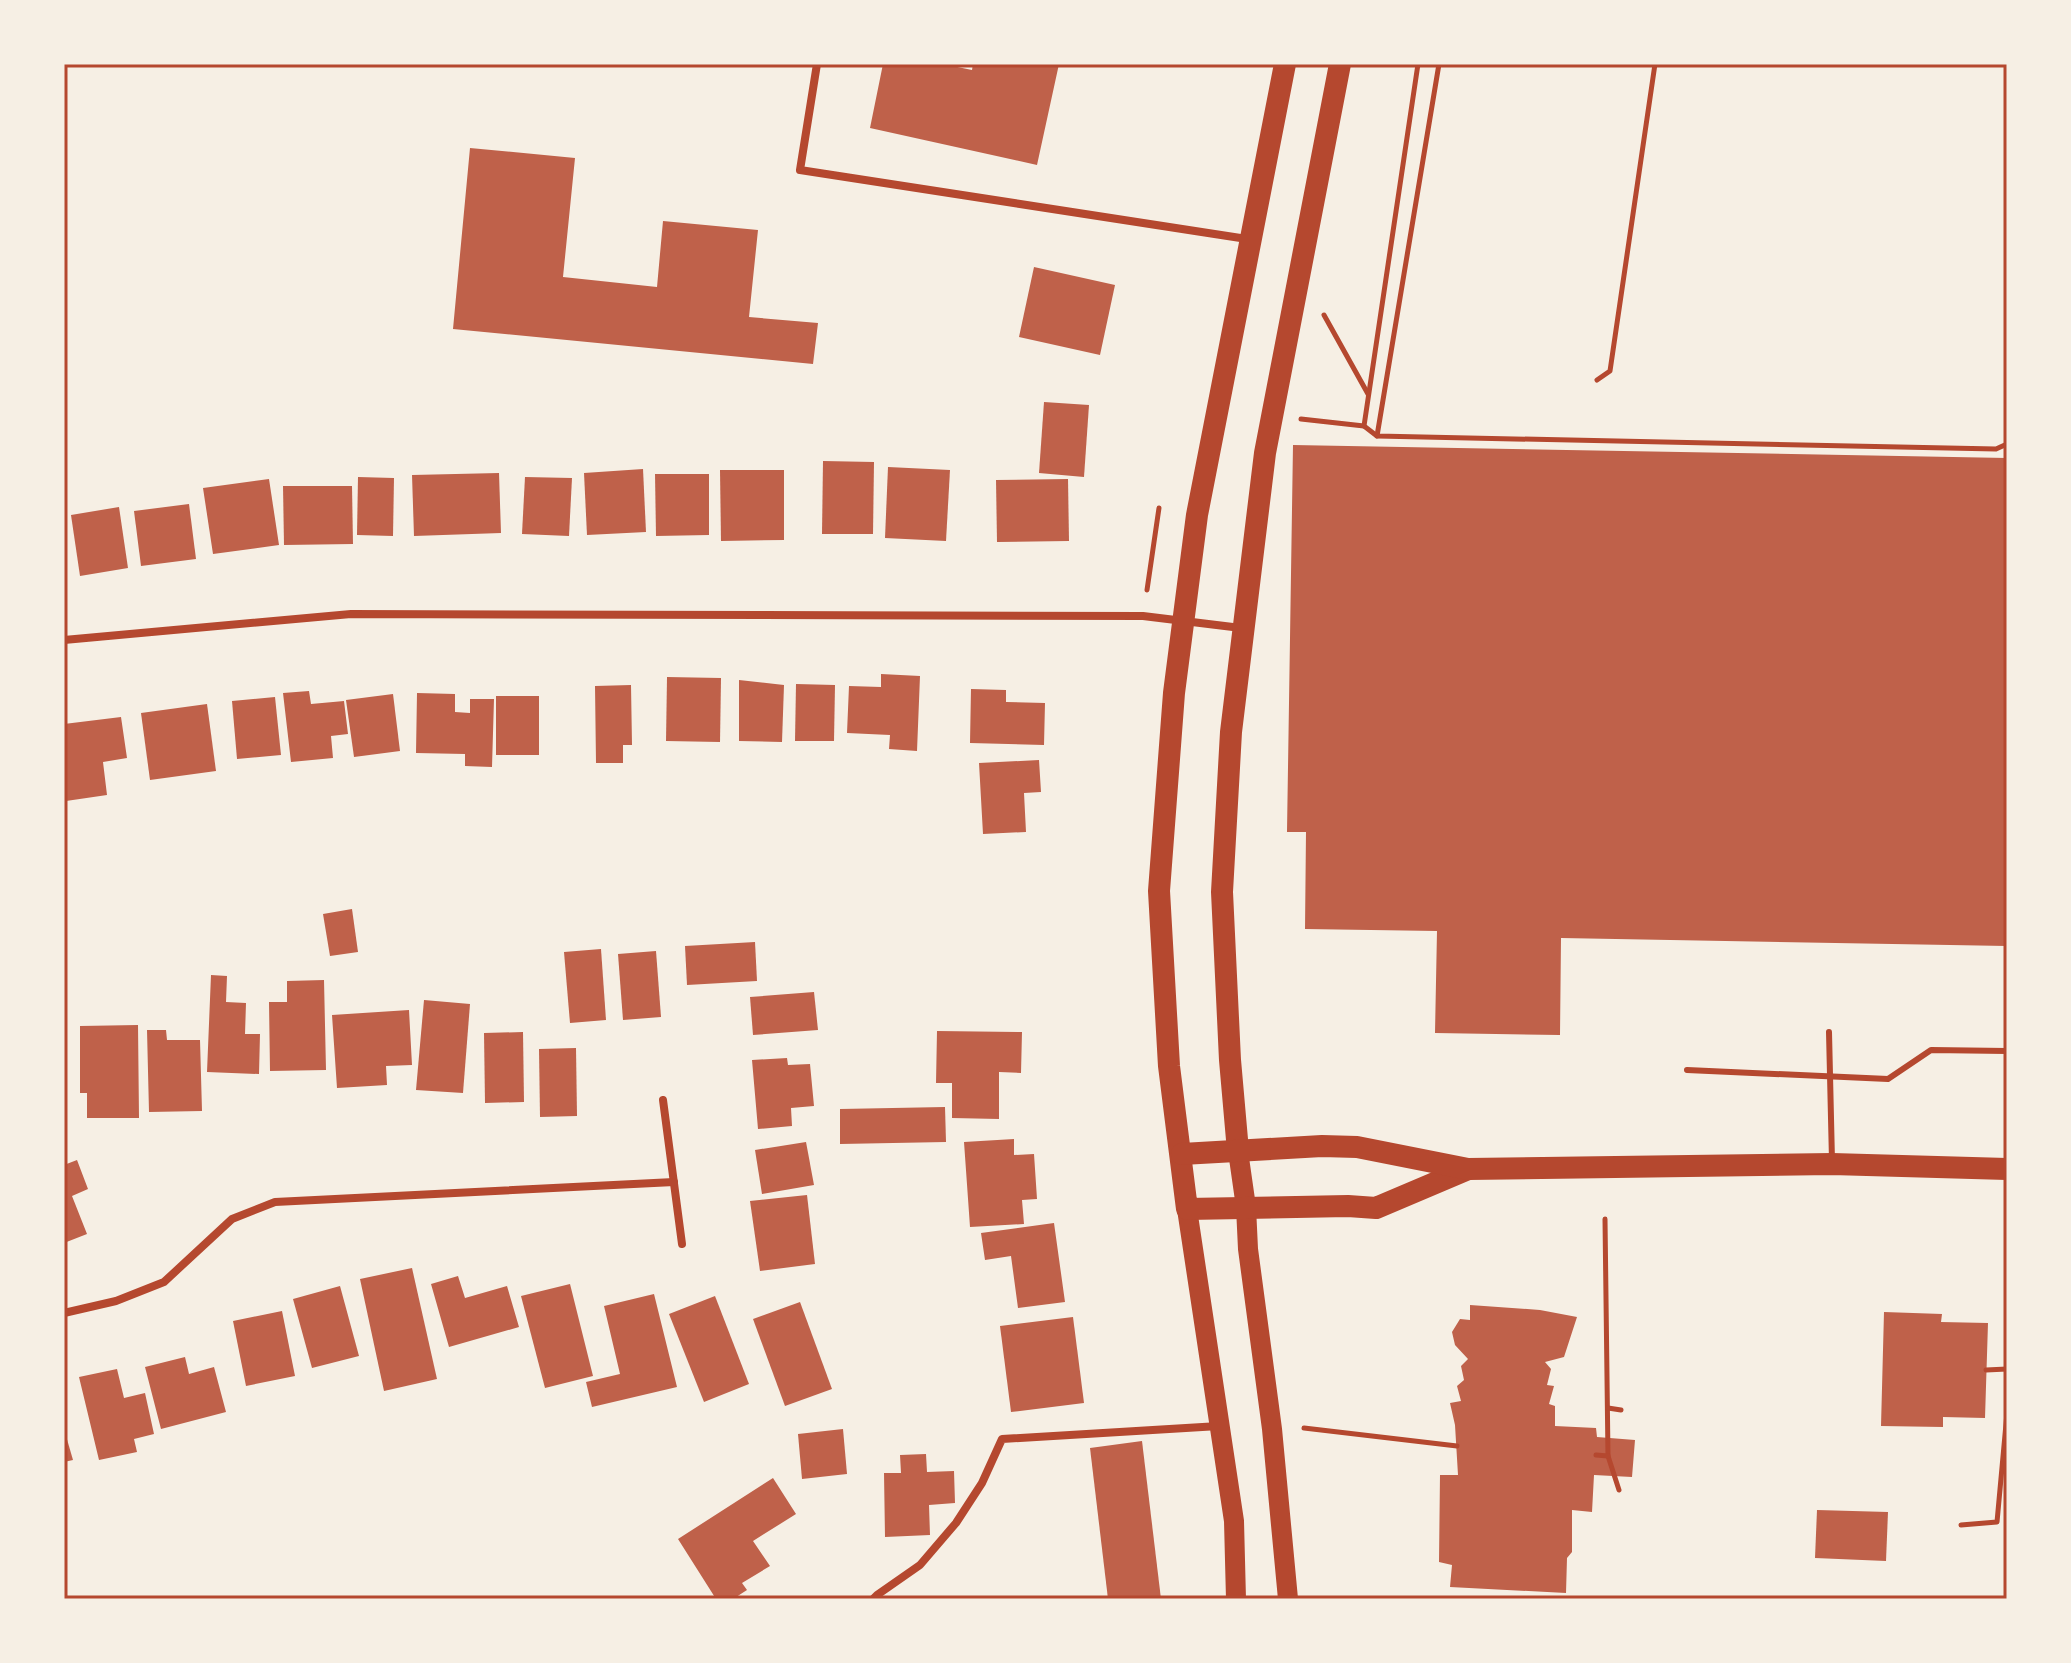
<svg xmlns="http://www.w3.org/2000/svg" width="2071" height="1663" viewBox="0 0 2071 1663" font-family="'Alegreya Sans',sans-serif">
  <rect width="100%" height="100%" fill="#f6efe4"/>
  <!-- building -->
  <g fill="#bf614a">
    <path d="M 883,64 L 943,64 L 972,70 L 973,64 L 1059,64 L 1037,165 L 870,128 Z"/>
    <path d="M 470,148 L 575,158 L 563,277 L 657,287 L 663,221 L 758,230 L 749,317 L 818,323 L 813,364 L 453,329 Z"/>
    <path d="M 1034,267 L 1115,285 L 1100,355 L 1019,337 Z"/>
    <path d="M 1044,402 L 1089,405 L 1084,477 L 1039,473 Z"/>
    <path d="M 1293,445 L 2007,458 L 2007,946 L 1561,938 L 1560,1035 L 1435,1033 L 1437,931 L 1305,929 L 1306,832 L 1287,832 Z"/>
    <path d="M 823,461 L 874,462 L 873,534 L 822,534 Z"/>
    <path d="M 888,467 L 950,470 L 946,541 L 885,538 Z"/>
    <path d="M 643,469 L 646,532 L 587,535 L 584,473 Z"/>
    <path d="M 720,470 L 784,470 L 784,540 L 721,541 Z"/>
    <path d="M 499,473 L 501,533 L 414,536 L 412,475 Z"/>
    <path d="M 655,474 L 709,474 L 709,535 L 656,536 Z"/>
    <path d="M 358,477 L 394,478 L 393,536 L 357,535 Z"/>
    <path d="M 525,477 L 572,478 L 569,536 L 522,534 Z"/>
    <path d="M 269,479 L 279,545 L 213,554 L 203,488 Z"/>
    <path d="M 1068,479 L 1069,541 L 997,542 L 996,480 Z"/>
    <path d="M 283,486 L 352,486 L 353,544 L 284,545 Z"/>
    <path d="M 189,504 L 196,559 L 141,566 L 134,511 Z"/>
    <path d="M 119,507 L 128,568 L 80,576 L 71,515 Z"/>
    <path d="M 881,674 L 920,676 L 917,751 L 889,749 L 890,735 L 847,733 L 849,686 L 881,687 Z"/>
    <path d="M 667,677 L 721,678 L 720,742 L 666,741 Z"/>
    <path d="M 739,680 L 784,685 L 782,742 L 739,741 Z"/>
    <path d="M 796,684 L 835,685 L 834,741 L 795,741 Z"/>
    <path d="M 631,685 L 632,745 L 623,745 L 623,763 L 596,763 L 595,686 Z"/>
    <path d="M 971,689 L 1006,690 L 1006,702 L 1045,703 L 1044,745 L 970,743 Z"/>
    <path d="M 309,691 L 311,704 L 344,701 L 348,734 L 331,736 L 333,758 L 291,762 L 283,693 Z"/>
    <path d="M 417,693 L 455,694 L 455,712 L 470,713 L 470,699 L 494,699 L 492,767 L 465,766 L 465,754 L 416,753 Z"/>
    <path d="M 393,694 L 400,751 L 354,757 L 346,700 Z"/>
    <rect x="496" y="696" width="43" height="59"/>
    <path d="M 275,697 L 281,755 L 237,759 L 232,701 Z"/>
    <path d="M 207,704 L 216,771 L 150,780 L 141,713 Z"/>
    <path d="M 121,717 L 127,758 L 103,762 L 107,795 L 66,801 L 64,788 L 64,724 Z"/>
    <path d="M 1039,760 L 1041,792 L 1024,793 L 1026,832 L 983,834 L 979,763 Z"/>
    <path d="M 352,909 L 358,952 L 330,956 L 323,914 Z"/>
    <path d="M 755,942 L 757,981 L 687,985 L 685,946 Z"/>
    <path d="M 601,949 L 606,1020 L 570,1023 L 564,952 Z"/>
    <path d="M 656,951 L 661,1017 L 623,1020 L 618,954 Z"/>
    <path d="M 211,975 L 227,976 L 226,1002 L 246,1003 L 245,1034 L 260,1034 L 259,1074 L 207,1072 Z"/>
    <path d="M 324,980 L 326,1070 L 270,1071 L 269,1002 L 287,1002 L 287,981 Z"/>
    <path d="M 814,992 L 818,1030 L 753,1035 L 750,997 Z"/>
    <path d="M 424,1000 L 470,1004 L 463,1093 L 416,1090 Z"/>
    <path d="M 409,1010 L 412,1065 L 386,1066 L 387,1085 L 337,1088 L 332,1015 Z"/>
    <path d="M 138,1025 L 139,1118 L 87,1118 L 87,1093 L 80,1093 L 80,1026 Z"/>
    <path d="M 147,1030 L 166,1030 L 167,1040 L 200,1040 L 202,1111 L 149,1112 Z"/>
    <path d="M 937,1031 L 1022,1032 L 1021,1073 L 999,1072 L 999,1119 L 952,1118 L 952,1083 L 936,1083 Z"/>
    <path d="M 523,1032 L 524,1102 L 485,1103 L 484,1033 Z"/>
    <path d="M 576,1048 L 577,1116 L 540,1117 L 539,1049 Z"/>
    <path d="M 787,1058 L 788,1065 L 810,1064 L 814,1106 L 791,1108 L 792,1126 L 758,1129 L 752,1060 Z"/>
    <path d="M 945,1107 L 946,1142 L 840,1144 L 840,1109 Z"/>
    <path d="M 1014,1139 L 1014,1155 L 1034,1154 L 1037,1199 L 1022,1200 L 1024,1224 L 970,1227 L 964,1142 Z"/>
    <path d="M 806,1142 L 814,1185 L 762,1194 L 755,1150 Z"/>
    <path d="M 77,1160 L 88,1189 L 72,1196 L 87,1234 L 64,1243 L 64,1165 Z"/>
    <path d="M 807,1195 L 815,1264 L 760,1271 L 750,1201 Z"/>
    <path d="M 1054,1223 L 1065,1302 L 1018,1308 L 1011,1256 L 985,1260 L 981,1233 Z"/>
    <path d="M 412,1268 L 437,1379 L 384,1391 L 360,1279 Z"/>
    <path d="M 458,1276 L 465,1298 L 507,1286 L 519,1327 L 449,1347 L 431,1284 Z"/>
    <path d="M 570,1284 L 593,1376 L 545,1388 L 521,1296 Z"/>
    <path d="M 340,1286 L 359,1356 L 312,1368 L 293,1299 Z"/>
    <path d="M 654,1294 L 677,1387 L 592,1407 L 586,1382 L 620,1374 L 604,1306 Z"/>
    <path d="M 715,1296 L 749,1384 L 704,1402 L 669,1314 Z"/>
    <path d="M 800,1302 L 832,1389 L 785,1406 L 753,1319 Z"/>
    <path d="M 1470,1305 L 1540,1310 L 1577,1317 L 1564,1357 L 1545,1362 L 1551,1369 L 1547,1385 L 1554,1386 L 1549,1404 L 1555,1406 L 1555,1426 L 1596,1428 L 1597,1437 L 1635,1440 L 1632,1477 L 1594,1475 L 1592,1512 L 1572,1510 L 1572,1552 L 1567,1558 L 1566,1593 L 1450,1587 L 1452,1565 L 1439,1562 L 1440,1475 L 1458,1475 L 1455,1425 L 1450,1403 L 1461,1401 L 1457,1386 L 1464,1380 L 1461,1366 L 1468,1359 L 1455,1345 L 1452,1332 L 1460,1319 L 1470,1320 Z"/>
    <path d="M 282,1311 L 295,1376 L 246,1386 L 233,1321 Z"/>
    <path d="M 1884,1312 L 1942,1314 L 1941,1322 L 1988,1323 L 1985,1418 L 1943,1417 L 1943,1427 L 1881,1426 Z"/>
    <path d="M 1073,1317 L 1084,1403 L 1011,1412 L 1000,1326 Z"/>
    <path d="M 185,1357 L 189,1374 L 214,1367 L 226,1412 L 161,1429 L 145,1367 Z"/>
    <path d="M 117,1369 L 124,1398 L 145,1393 L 154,1434 L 134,1439 L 137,1452 L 99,1460 L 79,1377 Z"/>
    <path d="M 64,1429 L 73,1460 L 64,1462 Z"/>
    <path d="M 843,1429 L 847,1474 L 802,1479 L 798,1434 Z"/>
    <path d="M 1142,1441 L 1161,1599 L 1108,1599 L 1090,1448 Z"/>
    <path d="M 926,1454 L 927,1472 L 954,1471 L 955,1503 L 929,1505 L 930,1535 L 885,1537 L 884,1473 L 901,1473 L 900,1455 Z"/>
    <path d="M 773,1478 L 796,1514 L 753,1541 L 770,1566 L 742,1583 L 747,1590 L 733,1599 L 716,1599 L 678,1539 Z"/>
    <path d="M 1817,1510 L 1888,1512 L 1886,1561 L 1815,1558 Z"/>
  </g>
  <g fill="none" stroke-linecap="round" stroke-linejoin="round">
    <!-- path -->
    <g stroke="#b5482f" stroke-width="5">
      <path d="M 1418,64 L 1364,426 L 1377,436 L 1996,449 L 2007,444"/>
      <path d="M 1324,315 L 1368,394"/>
      <path d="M 1597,380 L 1610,371 L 1655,64"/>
      <path d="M 1301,419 L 1364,426"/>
      <path d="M 1377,436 L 1439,64"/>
      <path d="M 1147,590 L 1159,508"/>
      <path d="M 1605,1219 L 1608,1456 L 1619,1490"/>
      <path d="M 1986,1370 L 2007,1369"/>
      <path d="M 1608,1408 L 1621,1410"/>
      <path d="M 1304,1428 L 1457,1446"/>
      <path d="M 1596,1455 L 1608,1456"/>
      <path d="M 1961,1525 L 1997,1522 L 2007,1413"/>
    </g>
    <!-- service -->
    <g stroke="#b5482f" stroke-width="6">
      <path d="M 1829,1032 L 1832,1161"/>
      <path d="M 1687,1070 L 1888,1079 L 1931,1050 L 2007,1051"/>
    </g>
    <!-- minor -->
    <g stroke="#b5482f" stroke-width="8">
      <path d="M 817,64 L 800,170 L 1247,239"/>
      <path d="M 64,640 L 351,614 L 1143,616 L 1241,628"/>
      <path d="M 663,1100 L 682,1244"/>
      <path d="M 64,1313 L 116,1301 L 164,1282 L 232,1219 L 275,1202 L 674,1182"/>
      <path d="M 873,1599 L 877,1595 L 920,1565 L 956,1523 L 982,1483 L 1002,1439 L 1219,1426"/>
    </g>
    <!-- primary -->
    <g stroke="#b5482f" stroke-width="20">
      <path d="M 1238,1151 L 1246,1207 L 1248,1249 L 1272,1429 L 1288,1599"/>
      <path d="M 1187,1209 L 1234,1521 L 1236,1599"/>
    </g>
    <!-- trunk -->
    <g stroke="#b5482f" stroke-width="22">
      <path d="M 1285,64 L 1197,515 L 1174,693 L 1159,891 L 1169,1066 L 1187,1209 L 1348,1206 L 1376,1208 L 1468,1169"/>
      <path d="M 1238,1151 L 1230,1060 L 1222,892 L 1231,732 L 1265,453 L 1340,64"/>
      <path d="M 1182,1154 L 1322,1146 L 1357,1147 L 1468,1169 L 1832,1164 L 2007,1169"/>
    </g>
  </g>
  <!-- border -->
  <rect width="2071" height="1663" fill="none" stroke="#f6efe4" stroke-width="132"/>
  <rect x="66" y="66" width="1939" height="1531" fill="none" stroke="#b5482f" stroke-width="3"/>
</svg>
